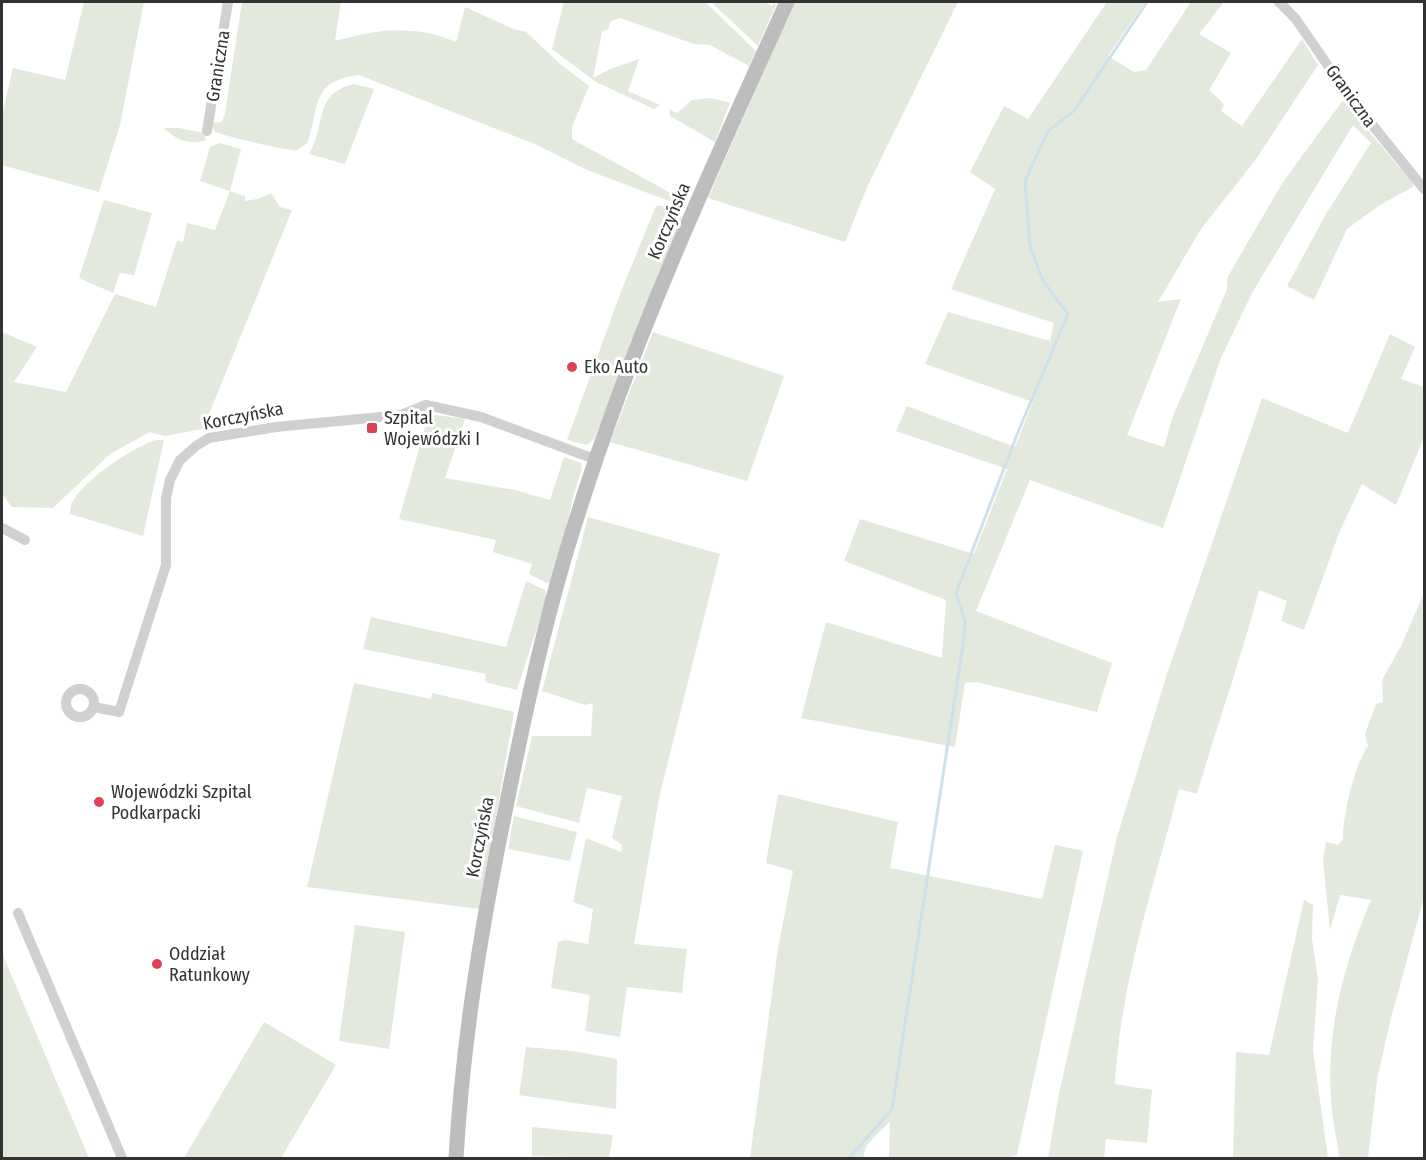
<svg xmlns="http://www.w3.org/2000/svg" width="1426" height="1160" viewBox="0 0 1426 1160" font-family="'Fira Sans Condensed',sans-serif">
  <rect width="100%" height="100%" fill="#fff"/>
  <!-- green -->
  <g fill="#e4e9dd">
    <path d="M 84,2 L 144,2 L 120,125 L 99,192 L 2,165 L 2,115 L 13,68 L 65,80 Z"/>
    <path d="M 242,2 L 341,2 L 335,41 C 377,29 415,24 456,42 L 465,7 L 516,30 L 525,31 L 560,64 L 589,86 L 572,127 L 572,139 L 687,202 L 685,207 L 587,170 L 537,145 L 359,75 C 311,81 320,105 308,142 C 305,144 300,149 297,150 C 291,152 225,136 215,132 L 212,123 L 222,122 L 225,113 Z"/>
    <path d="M 564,2 L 705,2 L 756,51 L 749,66 L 710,45 L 694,44 L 620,18 L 611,21 L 608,29 L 602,32 L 593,78 L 610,69 L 639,59 L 628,91 L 660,105 L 654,109 L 596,82 L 552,49 Z"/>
    <path d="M 711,2 L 764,2 L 772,6 L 774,3 L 776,5 L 758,46 Z"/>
    <path d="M 794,2 L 958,2 L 868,185 L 845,242 L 708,198 Z"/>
    <path d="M 1107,2 L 1145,2 L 1108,56 L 1134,72 L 1146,70 L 1191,2 L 1224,2 L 1199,34 L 1231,53 L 1209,90 L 1224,104 L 1221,111 L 1242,126 L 1302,39 L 1318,65 L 1254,162 L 1201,229 L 1158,302 L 1181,299 L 1127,435 L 1164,447 L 1173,416 L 1227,289 L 1227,278 L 1283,182 L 1343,100 L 1398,166 L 1411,177 L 1413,187 L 1380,205 L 1347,229 L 1314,300 L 1287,286 L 1326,214 L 1371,143 L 1353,125 L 1252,293 L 1221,358 L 1163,528 L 1030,480 L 976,611 L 1112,663 L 1097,712 L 977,682 L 965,683 L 955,747 L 801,718 L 826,622 L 942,658 L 946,600 L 844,561 L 860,519 L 974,554 L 1007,469 L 896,431 L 907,406 L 1015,447 L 1033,402 L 925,364 L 948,312 L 1050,341 L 1054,323 L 951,289 L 995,189 L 970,172 L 1004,106 L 1028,119 Z"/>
    <path d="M 354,84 L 374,89 L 345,164 L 309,154 C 327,125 312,94 354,84 Z"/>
    <path d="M 711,98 L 730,103 L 715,142 L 670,116 L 669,109 L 677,113 L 692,100 Z"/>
    <path d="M 164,128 L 179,128 L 204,133 L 206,140 C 191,146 176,140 164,128 Z"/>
    <path d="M 219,143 L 241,149 L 230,191 L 245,196 L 245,201 L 258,199 L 271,193 L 280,207 L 292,210 L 209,414 L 208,428 L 165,436 L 150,432 L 110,454 L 53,508 L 12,507 L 2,494 L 2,332 L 37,347 L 14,382 L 66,392 L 115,294 L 156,307 L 177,240 L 183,242 L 187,223 L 215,230 L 230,191 L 200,181 L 210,147 Z"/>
    <path d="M 104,200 L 152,213 L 134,275 L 120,273 L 113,293 L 79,278 Z"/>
    <path d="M 656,206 L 663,206 L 682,217 L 594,439 L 587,445 L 567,440 L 622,289 Z"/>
    <path d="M 653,332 L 784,376 L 747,481 L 610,442 Z"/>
    <path d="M 1390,334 L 1415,347 L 1401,379 L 1424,387 L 1424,437 L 1396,505 L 1362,484 L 1339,533 L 1304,630 L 1281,621 L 1287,601 L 1259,590 C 1241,659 1217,725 1197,794 L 1179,789 C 1154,885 1120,984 1115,1084 L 1152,1090 L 1147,1143 L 1106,1139 L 1104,1158 L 1048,1158 L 1059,1093 L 1117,837 L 1167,674 L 1262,398 L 1348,433 Z"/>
    <path d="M 429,414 L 465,419 L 445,478 L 515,490 L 550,500 L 564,457 L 581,463 L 582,469 L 573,497 L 555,584 L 547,583 L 529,574 L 532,564 L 493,552 L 496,540 L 399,519 Z"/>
    <path d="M 156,440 L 164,440 L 143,536 L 70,514 C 70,510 71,504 73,501 C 84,480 133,447 156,440 Z"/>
    <path d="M 588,517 L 720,554 L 659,798 L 634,944 L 687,949 L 682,993 L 627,987 L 620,1037 L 585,1031 L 590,995 L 551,988 L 558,942 L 565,940 L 588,944 L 593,909 L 573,902 L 586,838 L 621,852 L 622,845 L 612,838 L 622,796 L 587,788 L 579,823 L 516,806 L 532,736 L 591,736 L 593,703 L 585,705 L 542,691 Z"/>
    <path d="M 526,581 L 545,590 L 547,597 L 517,690 L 485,682 L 486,674 L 363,649 L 371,617 L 506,647 Z"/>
    <path d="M 1424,593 L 1424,897 L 1390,1022 L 1377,1080 L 1368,1158 L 1339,1158 C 1337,1138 1332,1119 1331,1099 C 1326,1029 1344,964 1371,900 L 1340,895 L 1330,930 L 1323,860 L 1326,842 L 1338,845 L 1343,839 C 1343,814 1354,766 1368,746 L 1365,734 L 1376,704 L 1383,702 L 1382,680 L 1401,646 Z"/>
    <path d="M 354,683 L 431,699 L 432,693 L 514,712 L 480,909 L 307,887 Z"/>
    <path d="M 778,794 L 898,822 L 890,868 L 1042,899 L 1055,845 L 1083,851 L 1017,1155 L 1008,1158 L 889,1157 L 890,1121 L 866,1146 L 863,1158 L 750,1158 L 778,948 L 793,871 L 766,863 Z"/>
    <path d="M 514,816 L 577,832 L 570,861 L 508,849 Z"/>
    <path d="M 1304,900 L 1313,905 L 1312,939 L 1318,979 L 1313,1050 L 1328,1158 L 1233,1158 L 1236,1052 L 1269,1055 Z"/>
    <path d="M 355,925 L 405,932 L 389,1049 L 339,1041 Z"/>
    <path d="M 2,953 L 89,1158 L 2,1158 Z"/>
    <path d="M 264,1022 L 336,1065 L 281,1158 L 184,1158 Z"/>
    <path d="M 526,1047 L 573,1051 L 617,1059 L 616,1109 L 519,1095 Z"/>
    <path d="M 532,1127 L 613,1135 L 609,1158 L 532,1156 Z"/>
  </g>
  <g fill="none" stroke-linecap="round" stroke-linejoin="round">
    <!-- stream -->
    <path stroke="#cde1ea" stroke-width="3" d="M 849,1158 L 892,1109 L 964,638 L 965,621 L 956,593 L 1018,432 L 1068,314 L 1043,281 L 1030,246 L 1025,181 L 1048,131 L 1075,110 L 1147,2"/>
    <!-- street -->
    <g stroke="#d0d0d0" stroke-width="10">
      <path d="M 1279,2 L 1295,18 L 1349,96 L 1424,189"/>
      <path d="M 207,131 L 228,2"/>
      <path d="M 2,528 L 25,540"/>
      <circle cx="80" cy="703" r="14"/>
      <path d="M 94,707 L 119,712 L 166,565 L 166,498 L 170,480 L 180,460 L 196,446 L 209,438 L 276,427 L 401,415 L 426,405 L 481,417 L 597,460"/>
      <path d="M 18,913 L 122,1158"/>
    </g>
    <!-- secondary -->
    <path stroke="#bdbdbd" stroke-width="15" d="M 456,1158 C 463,1036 483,917 508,797 C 527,703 548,606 578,514 C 633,338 711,169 787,2"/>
  </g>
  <!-- markers -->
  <g fill="#dd4257" stroke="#fff" stroke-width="2">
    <circle cx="572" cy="367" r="6"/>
    <rect x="366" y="422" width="12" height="12" rx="3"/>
    <circle cx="99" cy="802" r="6"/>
    <circle cx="157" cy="964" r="6"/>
  </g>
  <g text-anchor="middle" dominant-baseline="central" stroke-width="6" stroke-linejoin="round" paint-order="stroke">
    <!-- street labels -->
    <g font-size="18" fill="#333" stroke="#fff">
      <text transform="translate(218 66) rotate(-81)">Graniczna</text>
      <text transform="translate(1351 96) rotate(54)">Graniczna</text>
      <text transform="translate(669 221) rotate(-67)">Korczyńska</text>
      <text transform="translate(243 416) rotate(-11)">Korczyńska</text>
      <text transform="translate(480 837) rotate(-79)">Korczyńska</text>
    </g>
    <!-- poi labels -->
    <g font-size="18" fill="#333" stroke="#fff" text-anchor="start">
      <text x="584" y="367">Eko Auto</text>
      <text x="384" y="418">Szpital<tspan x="384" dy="21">Wojewódzki I</tspan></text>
      <text x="111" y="792">Wojewódzki Szpital<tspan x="111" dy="21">Podkarpacki</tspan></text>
      <text x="169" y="954">Oddział<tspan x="169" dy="21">Ratunkowy</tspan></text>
    </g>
  </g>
  <!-- border -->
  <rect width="1426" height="1160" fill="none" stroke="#333333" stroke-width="6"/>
</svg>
